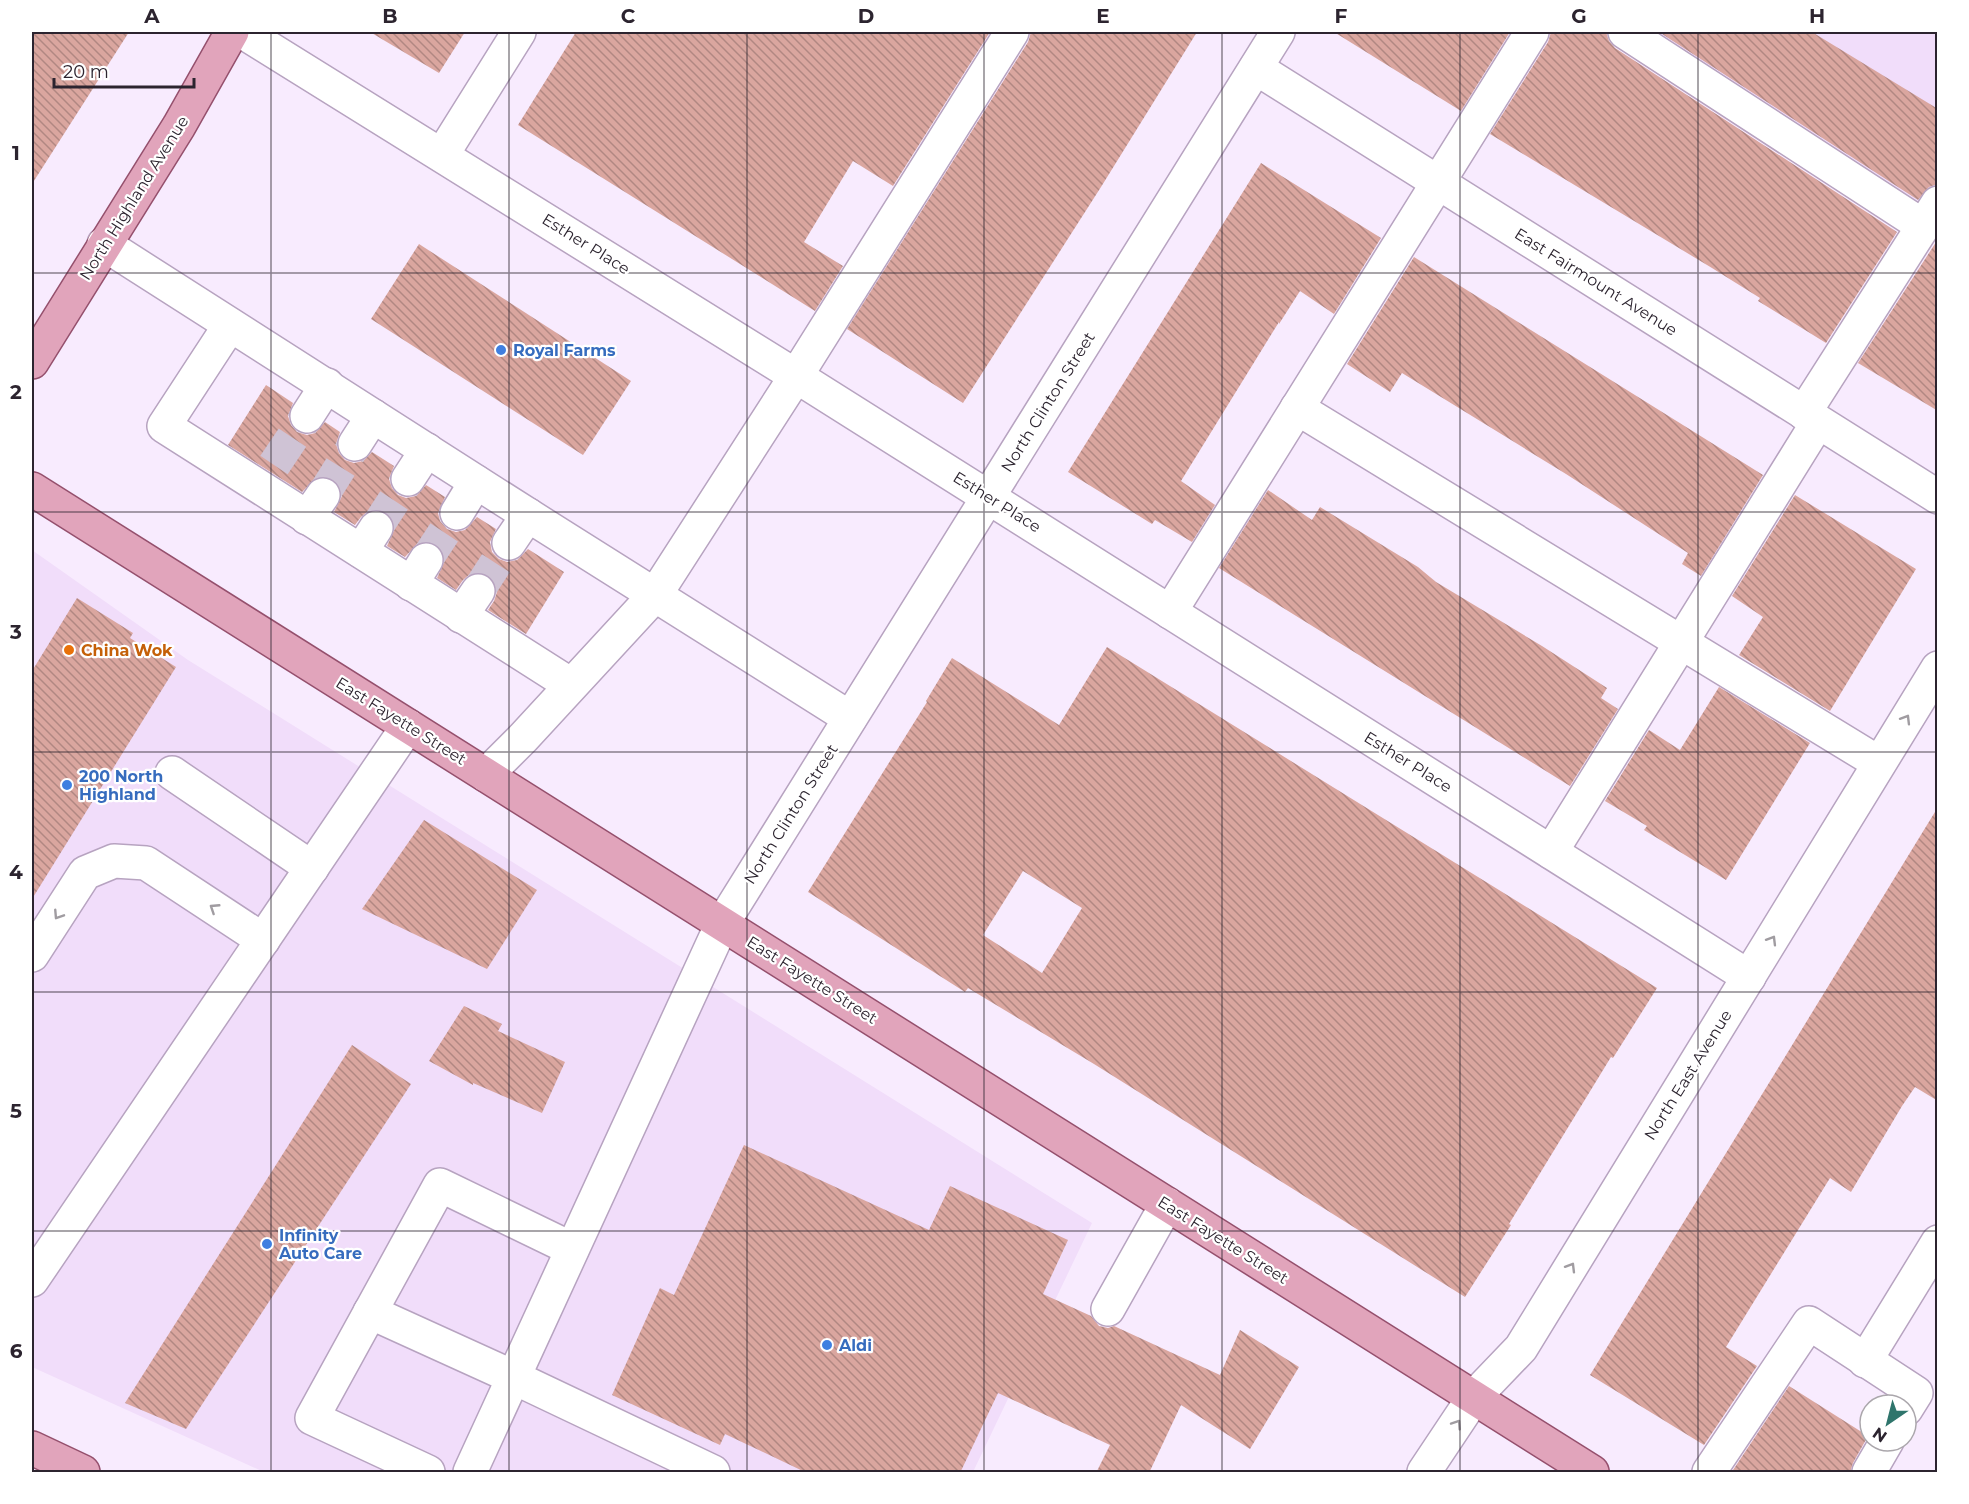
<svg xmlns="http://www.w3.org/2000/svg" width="1969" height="1504" viewBox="0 0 1969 1504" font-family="Montserrat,sans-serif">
  <defs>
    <pattern id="building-back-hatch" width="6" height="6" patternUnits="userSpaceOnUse" patternTransform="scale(1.5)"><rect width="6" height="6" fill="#daa69f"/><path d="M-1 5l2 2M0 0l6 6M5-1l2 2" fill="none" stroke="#b18782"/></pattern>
  </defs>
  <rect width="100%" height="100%" fill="#f8ebfe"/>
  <!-- built -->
  <g fill="#f1ddfa">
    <path d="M 1631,32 L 1937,32 L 1937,192 L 1926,211 Z"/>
    <path d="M 32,550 L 188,660 L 1092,1223 L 973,1472 L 264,1472 L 32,1367 Z"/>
  </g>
  <!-- building -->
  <g fill="url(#building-back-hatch)" fill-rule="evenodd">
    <path d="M 32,32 L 129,32 L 32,184 Z"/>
    <path d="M 370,32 L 465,32 L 439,73 Z"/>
    <path d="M 576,32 L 990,32 L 893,186 L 853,161 L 804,242 L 843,266 L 815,311 L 518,125 Z"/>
    <path d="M 1031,32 L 1197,32 L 1101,187 L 963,403 L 847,329 L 1028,42 Z"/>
    <path d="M 1334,32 L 1510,32 L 1461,111 Z"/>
    <path d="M 1551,32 L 1606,32 L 1609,41 L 1615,48 L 1897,232 L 1826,343 L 1758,301 L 1760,298 L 1712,268 L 1490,134 L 1548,42 Z"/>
    <path d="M 1659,32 L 1812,32 L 1938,109 L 1938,184 L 1929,187 L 1918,200 Z"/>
    <path d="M 1261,163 L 1381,238 L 1334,314 L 1300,291 L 1279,324 L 1279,322 L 1181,481 L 1215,505 L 1192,542 L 1155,520 L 1152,524 L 1068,472 Z"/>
    <path d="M 1938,239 L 1938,411 L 1858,363 Z"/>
    <path d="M 419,244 L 631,381 L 583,455 L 371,319 Z"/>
    <path d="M 1414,257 L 1763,475 L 1701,576 L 1682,564 L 1688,553 L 1566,474 L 1402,373 L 1390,392 L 1347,364 Z"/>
    <path d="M 266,385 L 293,403 L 288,416 L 291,425 L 297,432 L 307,435 L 315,433 L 325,422 L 340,432 L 336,444 L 339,453 L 345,460 L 354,463 L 363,461 L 372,452 L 394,466 L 389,479 L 392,488 L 398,495 L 406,498 L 416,496 L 426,485 L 445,497 L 438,513 L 440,521 L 447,529 L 456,532 L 465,530 L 477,517 L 496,529 L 490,542 L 492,552 L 499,559 L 507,562 L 517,560 L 528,549 L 564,572 L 526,634 L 488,610 L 494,601 L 497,592 L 495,582 L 488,575 L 480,572 L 470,574 L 463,580 L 456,590 L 437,578 L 445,560 L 442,551 L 436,544 L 427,541 L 418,543 L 405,557 L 387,546 L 395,528 L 392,519 L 386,512 L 378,509 L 368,511 L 361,517 L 355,525 L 334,512 L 342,496 L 340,487 L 333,479 L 324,476 L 316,478 L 302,492 L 228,445 Z"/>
    <path d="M 1268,490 L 1312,520 L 1320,507 L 1418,567 L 1436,582 L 1542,646 L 1607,688 L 1601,698 L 1618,709 L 1570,786 L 1219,568 Z"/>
    <path d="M 1795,495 L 1916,569 L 1830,711 L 1739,655 L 1763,617 L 1732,596 Z"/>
    <path d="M 77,598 L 133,633 L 130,638 L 176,667 L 32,899 L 32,671 Z"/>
    <path d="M 1107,647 L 1657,988 L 1613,1058 L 1611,1057 L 1509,1224 L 1511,1225 L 1465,1297 L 1094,1064 L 968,988 L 965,992 L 808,892 L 927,702 L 926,701 L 952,658 L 1059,725 ZM 1023,871 L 1082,908 L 1042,973 L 983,935 Z"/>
    <path d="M 1719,687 L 1810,743 L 1726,880 L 1644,830 L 1647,826 L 1605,801 L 1649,730 L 1680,750 Z"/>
    <path d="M 1938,807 L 1938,1101 L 1915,1087 L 1902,1106 L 1851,1192 L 1830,1178 L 1726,1347 L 1757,1366 L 1704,1445 L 1590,1375 Z"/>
    <path d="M 424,820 L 537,890 L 487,969 L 362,909 Z"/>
    <path d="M 464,1006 L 502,1024 L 498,1031 L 565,1062 L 542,1113 L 473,1083 L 473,1085 L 429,1061 Z"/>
    <path d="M 352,1045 L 411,1084 L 186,1429 L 125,1403 Z"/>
    <path d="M 744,1145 L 929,1230 L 950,1186 L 1068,1240 L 1043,1294 L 1091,1316 L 1099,1326 L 1108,1328 L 1114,1326 L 1220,1375 L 1240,1330 L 1299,1367 L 1250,1449 L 1181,1405 L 1149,1473 L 1096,1473 L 1110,1445 L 998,1393 L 960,1473 L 807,1473 L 725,1434 L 720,1445 L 612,1395 L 660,1288 L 674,1295 Z"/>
    <path d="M 1789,1386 L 1868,1436 L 1853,1463 L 1850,1473 L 1731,1473 Z"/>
  </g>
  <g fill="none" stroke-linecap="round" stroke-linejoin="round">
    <!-- minor-tunnel -->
    <g stroke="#cfc3d5" stroke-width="33" stroke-dasharray="33 16" stroke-linecap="butt">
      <path d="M 274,465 L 307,416"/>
      <path d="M 323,495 L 355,444"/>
      <path d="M 376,528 L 408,479"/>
      <path d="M 426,560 L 457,513"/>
      <path d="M 478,591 L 509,543"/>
    </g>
    <!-- minor casing -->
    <g stroke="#b7a3c0" stroke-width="36">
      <g id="minor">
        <path d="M 243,32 L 796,376 L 1749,977"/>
        <path d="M 1625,32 L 1923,226"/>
        <path d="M 1256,68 L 1938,497"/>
        <path d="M 442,155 L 519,32"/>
        <path d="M 104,244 L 528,515 L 850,718"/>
        <path d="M 230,325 L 164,426 L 571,685"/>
        <path d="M 1297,408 L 1879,763"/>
        <path d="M 1804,413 L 1938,203"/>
        <path d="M 307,416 L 327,385"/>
        <path d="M 355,444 L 373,416"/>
        <path d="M 408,479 L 427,450"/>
        <path d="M 457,513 L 476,482"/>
        <path d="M 307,518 L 323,495"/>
        <path d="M 509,543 L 528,515"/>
        <path d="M 361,551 L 376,528"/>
        <path d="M 411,584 L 426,560"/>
        <path d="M 1170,612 L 1532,32"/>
        <path d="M 461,616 L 478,591"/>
        <path d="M 172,773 L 312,868"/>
        <path d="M 486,775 L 523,738 L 655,595 L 796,376 L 1012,32"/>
        <path d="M 1551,852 L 1818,422"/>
        <path d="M 32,955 L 85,873 L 114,861 L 146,863 L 263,940"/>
        <path d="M 32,1280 L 408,726"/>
        <path d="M 1108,1309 L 1167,1204"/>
        <path d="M 370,1312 L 513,1377 L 713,1472"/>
        <path d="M 1865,1361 L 1938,1242"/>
        <path d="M 428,1472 L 312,1418 L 440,1185 L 572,1249"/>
        <path d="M 470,1472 L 722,924 L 1278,32"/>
        <path d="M 1424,1472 L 1474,1397 L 1521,1348 L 1938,668"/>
        <path d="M 1709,1472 L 1809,1323 L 1916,1393 L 1906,1409"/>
        <path d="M 1869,1472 L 1887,1441"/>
      </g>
    </g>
    <!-- major casing -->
    <g stroke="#95506d" stroke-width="36">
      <g id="major">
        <path d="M 32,362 L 179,126 L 232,32"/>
        <path d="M 32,489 L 1592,1472"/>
        <path d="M 32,1448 L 83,1472"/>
      </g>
    </g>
    <!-- minor -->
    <use href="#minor" stroke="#fff" stroke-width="33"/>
    <!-- major -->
    <use href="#major" stroke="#e1a4bb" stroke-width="33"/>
  </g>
  <!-- one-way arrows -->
  <defs><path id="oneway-chevron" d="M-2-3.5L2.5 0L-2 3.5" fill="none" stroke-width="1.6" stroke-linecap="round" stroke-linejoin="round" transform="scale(1.5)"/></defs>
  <g stroke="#a09ca1">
    <use href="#oneway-chevron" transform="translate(1906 719) rotate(-59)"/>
    <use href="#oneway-chevron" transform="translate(214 908) rotate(-147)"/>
    <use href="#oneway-chevron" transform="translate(58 915) rotate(123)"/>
    <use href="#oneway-chevron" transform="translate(1772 940) rotate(-59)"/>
    <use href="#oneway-chevron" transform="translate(1571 1267) rotate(-59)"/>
    <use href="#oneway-chevron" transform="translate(1457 1424) rotate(-56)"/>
  </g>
  <!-- grid -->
  <path fill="none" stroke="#2c242f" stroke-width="1.5" stroke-opacity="0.55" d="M 271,32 L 271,1472M 509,32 L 509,1472M 747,32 L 747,1472M 984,32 L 984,1472M 1222,32 L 1222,1472M 1460,32 L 1460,1472M 1698,32 L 1698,1472M 32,273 L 1938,273M 32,512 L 1938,512M 32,752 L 1938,752M 32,992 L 1938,992M 32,1231 L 1938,1231"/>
  <!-- markers -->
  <g fill="#3f7fe0" stroke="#fff" stroke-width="2">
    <circle cx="501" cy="350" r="6"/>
    <circle cx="67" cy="785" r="6"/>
    <circle cx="267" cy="1244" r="6"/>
    <circle cx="827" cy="1345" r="6"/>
  </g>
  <circle fill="#e8710a" stroke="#fff" stroke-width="2" cx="69" cy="650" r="6"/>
  <g text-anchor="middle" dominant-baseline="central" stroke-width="4.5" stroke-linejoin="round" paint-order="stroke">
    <!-- street labels -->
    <g font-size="16" fill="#2c242f" stroke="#fff">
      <text transform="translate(134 198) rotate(-58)">North Highland Avenue</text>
      <text transform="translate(586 244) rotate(32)">Esther Place</text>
      <text transform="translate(1596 282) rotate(32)">East Fairmount Avenue</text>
      <text transform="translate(1048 402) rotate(-58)">North Clinton Street</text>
      <text transform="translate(997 502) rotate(32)">Esther Place</text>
      <text transform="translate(401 721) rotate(32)">East Fayette Street</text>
      <text transform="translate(1408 762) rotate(32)">Esther Place</text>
      <text transform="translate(791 814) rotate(-58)">North Clinton Street</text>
      <text transform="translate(812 980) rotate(32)">East Fayette Street</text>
      <text transform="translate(1688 1075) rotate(-58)">North East Avenue</text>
      <text transform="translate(1223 1240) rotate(32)">East Fayette Street</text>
    </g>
    <!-- shop labels -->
    <g font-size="16" font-weight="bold" fill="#366cbe" stroke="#fff" text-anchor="start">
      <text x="513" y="350">Royal Farms</text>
      <text x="79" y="776">200 North<tspan x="79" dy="18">Highland</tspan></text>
      <text x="279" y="1235">Infinity<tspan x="279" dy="18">Auto Care</tspan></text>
      <text x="839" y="1345">Aldi</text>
    </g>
    <!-- food labels -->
    <g font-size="16" font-weight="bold" fill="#c56008" stroke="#fff" text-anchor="start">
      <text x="81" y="650">China Wok</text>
    </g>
  </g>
  <!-- border -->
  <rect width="1969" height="1504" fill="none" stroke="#ffffff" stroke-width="66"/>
  <!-- north arrow -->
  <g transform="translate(1888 1423) rotate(215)"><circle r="28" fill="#ffffff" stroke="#aba7ac" stroke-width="1.5"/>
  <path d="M0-4.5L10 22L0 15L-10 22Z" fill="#2f756c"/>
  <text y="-9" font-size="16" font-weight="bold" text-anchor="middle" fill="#2c242f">N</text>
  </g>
  <!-- scale -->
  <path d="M54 78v9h140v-9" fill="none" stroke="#2c242f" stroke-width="3"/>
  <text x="63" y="78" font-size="18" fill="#2c242f" stroke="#ffffff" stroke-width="4.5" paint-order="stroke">20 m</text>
  <rect x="33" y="33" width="1903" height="1438" fill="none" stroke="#2c242f" stroke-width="2"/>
  <g font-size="20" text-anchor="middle" font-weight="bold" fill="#2c242f">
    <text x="152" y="23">A</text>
    <text x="390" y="23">B</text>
    <text x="628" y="23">C</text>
    <text x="866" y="23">D</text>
    <text x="1103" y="23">E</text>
    <text x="1341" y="23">F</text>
    <text x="1579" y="23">G</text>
    <text x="1817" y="23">H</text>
    <text x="16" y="160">1</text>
    <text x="16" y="399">2</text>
    <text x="16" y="639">3</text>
    <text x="16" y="879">4</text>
    <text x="16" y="1118">5</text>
    <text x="16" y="1358">6</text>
  </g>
</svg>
